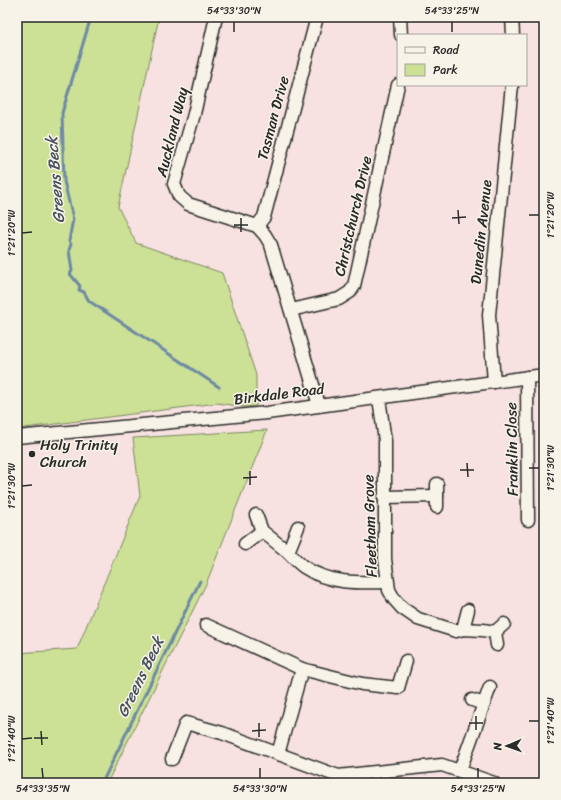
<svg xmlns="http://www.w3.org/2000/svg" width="561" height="800" viewBox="0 0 561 800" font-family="Sriracha,sans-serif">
  <rect width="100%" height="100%" fill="#f7e2e1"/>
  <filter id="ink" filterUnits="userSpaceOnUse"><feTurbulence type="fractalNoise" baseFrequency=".025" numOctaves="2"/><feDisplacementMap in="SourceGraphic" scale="8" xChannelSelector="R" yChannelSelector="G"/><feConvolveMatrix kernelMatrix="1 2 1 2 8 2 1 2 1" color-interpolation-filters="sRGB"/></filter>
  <g filter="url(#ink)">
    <!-- green -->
    <g fill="#cce196" stroke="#7c8660">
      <path d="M 17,17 L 159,17 L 118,207 L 136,243 L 222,273 L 256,375 L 256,406 L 244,407 L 217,403 L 17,429 Z"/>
      <path d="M 267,430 L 206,584 L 107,783 L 17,783 L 17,653 L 77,649 L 140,496 L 133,438 Z"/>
    </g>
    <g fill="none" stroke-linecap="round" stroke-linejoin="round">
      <!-- stream -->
      <g stroke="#6e89a4" stroke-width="3">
        <path d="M 91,17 L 62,113 L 64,181 L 73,219 L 69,241 L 71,244 L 69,250 L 72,271 L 70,274 L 80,286 L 79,290 L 84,292 L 89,301 L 219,387"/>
        <path d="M 102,783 L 200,581"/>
      </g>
      <!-- minor casing -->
      <g stroke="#2b2b2b" stroke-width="15">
        <g id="minor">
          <path d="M 216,17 L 194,114 L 174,184 L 179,196 L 188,204 L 257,226 L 265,235 L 271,245 L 319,405"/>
          <path d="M 400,17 L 401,35"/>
          <path d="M 512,17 L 513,35"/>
          <path d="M 257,226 L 264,217 L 317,17"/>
          <path d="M 291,310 L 339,299 L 350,292 L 354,286 L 398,85"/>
          <path d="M 527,377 L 528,520"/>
          <path d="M 494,382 L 489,315 L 512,85"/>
          <path d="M 379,398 L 385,441 L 385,559 L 389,590 L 394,599 L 402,608 L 418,619 L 456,631 L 463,629 L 483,630 L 495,632 L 497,645"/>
          <path d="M 17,437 L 267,413 L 544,375"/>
          <path d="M 437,484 L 437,507"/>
          <path d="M 384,497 L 437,496"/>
          <path d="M 256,515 L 262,531 L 288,552 L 298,527"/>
          <path d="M 245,544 L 262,531"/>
          <path d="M 288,552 C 293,557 298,563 304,567 C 329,584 358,583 387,582"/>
          <path d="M 206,625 L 302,669 L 278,754"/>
          <path d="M 463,629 L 468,610"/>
          <path d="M 495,632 L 504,624"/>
          <path d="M 302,669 L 362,684 L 398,688 L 406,661"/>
          <path d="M 472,700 L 484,704"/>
          <path d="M 172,759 L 186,723 L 222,733 L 338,776 L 442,765 L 494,783"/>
          <path d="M 460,770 L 490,687"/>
        </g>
      </g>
      <!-- minor -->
      <use href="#minor" stroke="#f7f3e8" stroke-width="12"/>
    </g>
  </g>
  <!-- ticks -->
  <path fill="none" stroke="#2b2b2b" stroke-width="1.5" d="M 234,22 L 234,32M 452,22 L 452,32M 458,210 L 459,224M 529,215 L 539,215M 241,218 L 241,232M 452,218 L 466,217M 234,225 L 248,225M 22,233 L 32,232M 467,463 L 468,477M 529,468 L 539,468M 460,470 L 474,470M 250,471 L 250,485M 243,478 L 257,477M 22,486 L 32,485M 476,716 L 476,730M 529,721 L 539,721M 259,723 L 259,737M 469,723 L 483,723M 41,731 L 42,745M 252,731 L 266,730M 34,738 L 48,738M 22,739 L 32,738M 42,768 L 43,778M 260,768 L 260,778M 478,768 L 478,778"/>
  <!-- markers -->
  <circle fill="#2b2b2b" stroke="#f7f3e8" stroke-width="1.5" cx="32" cy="454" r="4"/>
  <g text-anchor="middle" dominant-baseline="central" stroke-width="3" stroke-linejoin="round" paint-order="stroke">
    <!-- street labels -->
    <g font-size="15" fill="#2b2b2b" stroke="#f7f3e8">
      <text transform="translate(273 118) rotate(-75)">Tasman Drive</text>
      <text transform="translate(172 132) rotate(-76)">Auckland Way</text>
      <text transform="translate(353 216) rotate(-77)">Christchurch Drive</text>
      <text transform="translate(481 232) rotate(-84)">Dunedin Avenue</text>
      <text transform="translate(279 394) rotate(-7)">Birkdale Road</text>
      <text transform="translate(512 449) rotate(-91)">Franklin Close</text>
      <text transform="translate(370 526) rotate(-92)">Fleetham Grove</text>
    </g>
    <!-- poi labels -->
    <g font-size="15" fill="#2b2b2b" stroke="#f7f3e8" text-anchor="start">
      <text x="40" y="445">Holy Trinity<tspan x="40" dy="17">Church</tspan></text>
    </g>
    <!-- water labels -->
    <g font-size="16" font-style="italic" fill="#47525e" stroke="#f7f3e8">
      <text transform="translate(55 180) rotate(-95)">Greens Beck</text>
      <text transform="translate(140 677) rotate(-64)">Greens Beck</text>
    </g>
  </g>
  <!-- margin -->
  <rect width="561" height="800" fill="none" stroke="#f7f3e8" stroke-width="44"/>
  <!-- legend -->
  <rect x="397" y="34" width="130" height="52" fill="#f7f3e8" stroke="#a5a39c"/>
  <rect x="405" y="47" width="20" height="6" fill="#f7f3e8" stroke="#a5a39c"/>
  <text x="433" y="54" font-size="12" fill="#2b2b2b">Road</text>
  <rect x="405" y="64" width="20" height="12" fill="#cce196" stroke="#a5a39c"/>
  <text x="433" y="74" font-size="12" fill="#2b2b2b">Park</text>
  <!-- north arrow -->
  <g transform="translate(507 746) rotate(268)" stroke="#f7f3e8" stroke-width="3" paint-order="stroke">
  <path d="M0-3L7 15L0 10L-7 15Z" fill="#2b2b2b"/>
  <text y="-6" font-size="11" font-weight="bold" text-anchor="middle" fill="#2b2b2b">N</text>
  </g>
  <rect x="22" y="22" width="517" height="756" fill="none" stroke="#2b2b2b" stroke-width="1.5"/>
  <g font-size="10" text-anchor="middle" fill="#2b2b2b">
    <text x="234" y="14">54°33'30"N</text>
    <text x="452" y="14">54°33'25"N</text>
    <text transform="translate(550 215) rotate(-90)" y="4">1°21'20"W</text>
    <text transform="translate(11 233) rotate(-90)" y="4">1°21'20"W</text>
    <text transform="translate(550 468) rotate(-90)" y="4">1°21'30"W</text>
    <text transform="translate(11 486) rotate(-90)" y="4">1°21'30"W</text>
    <text transform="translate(550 721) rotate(-90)" y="4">1°21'40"W</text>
    <text transform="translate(11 739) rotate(-90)" y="4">1°21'40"W</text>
    <text x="43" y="792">54°33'35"N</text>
    <text x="260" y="792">54°33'30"N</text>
    <text x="478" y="792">54°33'25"N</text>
  </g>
</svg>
